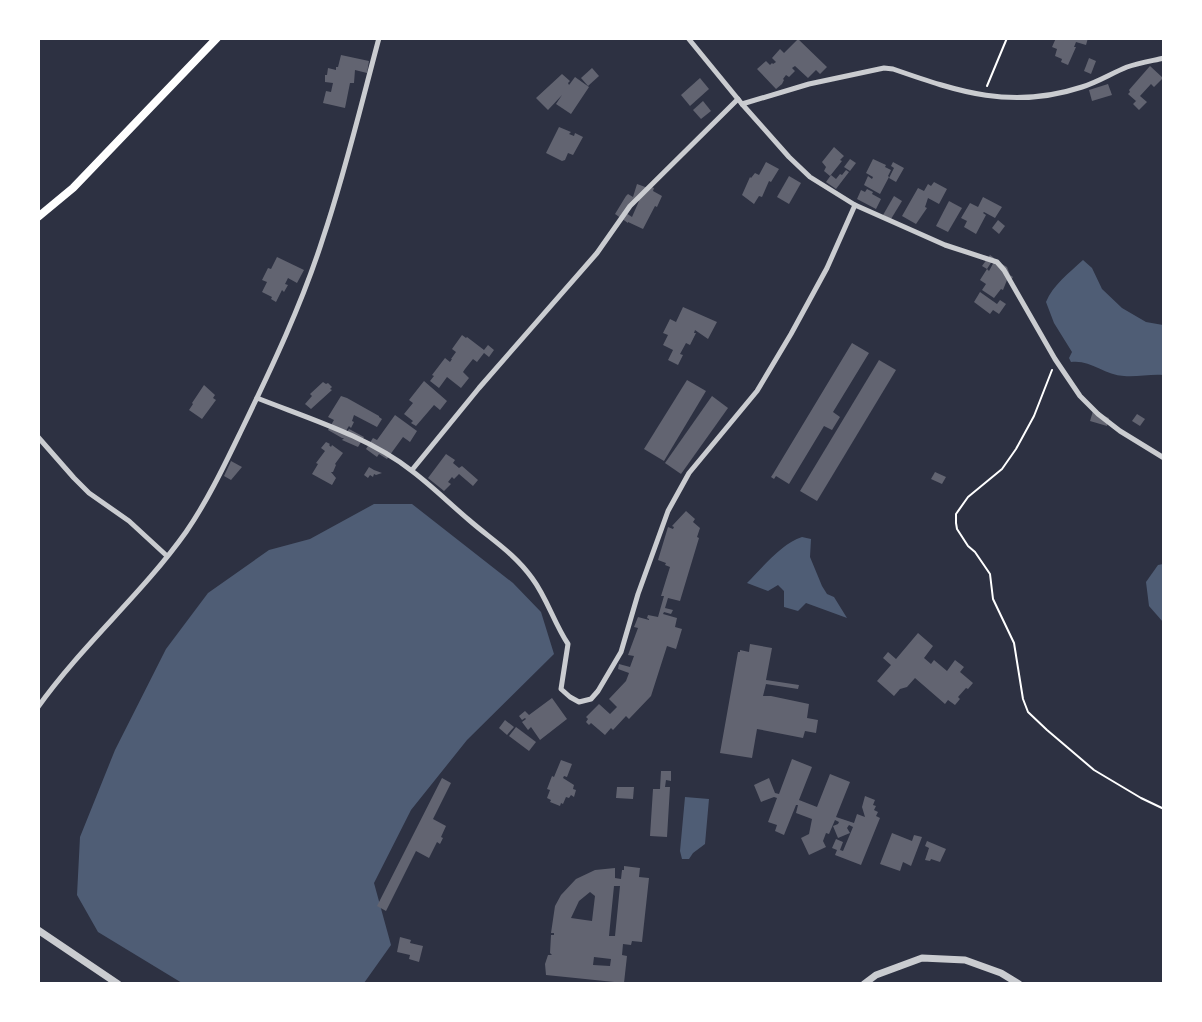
<svg xmlns="http://www.w3.org/2000/svg" width="1202" height="1022" viewBox="0 0 1202 1022" font-family="Barlow,sans-serif">
  <rect width="100%" height="100%" fill="#2d3142"/>
  <!-- water -->
  <g fill="#4f5d75">
    <path d="M 1083,260 L 1092,268 L 1102,289 L 1122,308 L 1146,322 L 1163,325 L 1163,375 C 1151,374 1137,377 1124,376 C 1105,375 1089,359 1071,362 L 1069,358 L 1072,352 L 1054,323 L 1046,302 C 1053,285 1069,273 1083,260 Z"/>
    <path d="M 374,504 L 412,504 L 513,583 L 541,612 L 554,654 L 467,740 L 411,810 L 374,883 L 391,945 L 364,983 L 182,983 L 98,932 L 77,895 L 80,837 L 115,750 L 166,649 L 208,593 L 269,550 L 310,539 Z"/>
    <path d="M 802,537 L 811,539 L 810,557 L 822,586 L 827,594 L 834,597 L 847,618 L 806,603 L 798,611 L 784,607 L 784,591 L 778,585 L 768,591 L 747,583 C 762,568 782,543 802,537 Z"/>
    <path d="M 1163,564 L 1164,564 L 1163,622 L 1149,606 L 1146,582 L 1158,565 Z"/>
    <path d="M 685,797 L 709,799 L 705,844 L 693,853 L 689,859 L 682,859 L 680,851 Z"/>
  </g>
  <!-- building -->
  <g fill="#626471" fill-rule="evenodd">
    <path d="M 1056,38 L 1088,38 L 1086,45 L 1076,42 L 1074,47 L 1076,47 L 1068,65 L 1061,62 L 1062,59 L 1055,56 L 1057,49 L 1052,47 Z"/>
    <path d="M 798,39 L 827,67 L 820,74 L 816,70 L 808,78 L 795,66 L 792,68 L 795,71 L 789,77 L 786,75 L 783,79 L 784,80 L 782,84 L 776,89 L 757,69 L 766,61 L 770,65 L 772,63 L 773,64 L 776,62 L 772,58 L 780,49 L 784,53 Z"/>
    <path d="M 341,55 L 369,61 L 367,73 L 355,70 L 354,83 L 350,83 L 345,108 L 323,103 L 326,91 L 331,92 L 333,83 L 325,82 L 325,75 L 327,75 L 328,68 L 336,70 L 336,67 L 338,67 Z"/>
    <path d="M 1089,58 L 1096,61 L 1091,74 L 1084,71 Z"/>
    <path d="M 1150,66 L 1163,78 L 1154,87 L 1151,84 L 1140,96 L 1147,102 L 1139,110 L 1133,104 L 1138,99 L 1136,101 L 1128,94 L 1130,92 L 1129,90 Z"/>
    <path d="M 592,68 L 599,76 L 588,86 L 581,78 Z"/>
    <path d="M 562,74 L 570,81 L 568,83 L 569,85 L 575,77 L 589,87 L 571,114 L 556,104 L 562,95 L 548,110 L 536,98 Z"/>
    <path d="M 700,78 L 709,89 L 690,106 L 681,95 Z"/>
    <path d="M 1108,84 L 1112,95 L 1092,101 L 1089,90 Z"/>
    <path d="M 703,101 L 711,111 L 701,119 L 693,110 Z"/>
    <path d="M 559,127 L 571,132 L 569,134 L 574,136 L 575,133 L 583,137 L 573,155 L 568,153 L 565,160 L 562,161 L 546,153 Z"/>
    <path d="M 834,147 L 844,156 L 840,160 L 842,161 L 830,176 L 824,171 L 826,167 L 822,162 Z"/>
    <path d="M 850,159 L 856,163 L 850,171 L 844,167 Z"/>
    <path d="M 873,159 L 886,165 L 885,167 L 891,170 L 888,176 L 889,177 L 880,194 L 864,185 L 868,176 L 872,179 L 873,177 L 866,173 Z"/>
    <path d="M 766,162 L 779,169 L 771,182 L 769,181 L 762,197 L 759,196 L 754,204 L 742,195 L 750,177 L 751,178 L 755,173 L 759,175 Z"/>
    <path d="M 893,162 L 904,168 L 896,182 L 889,178 L 894,168 L 891,166 Z"/>
    <path d="M 846,170 L 849,172 L 836,189 L 826,182 L 831,175 L 836,179 L 840,174 L 842,175 Z"/>
    <path d="M 789,176 L 801,183 L 789,204 L 777,197 Z"/>
    <path d="M 934,182 L 947,189 L 939,204 L 928,198 L 925,207 L 927,208 L 916,224 L 902,216 L 918,188 L 924,191 L 928,184 L 931,186 Z"/>
    <path d="M 637,184 L 648,188 L 649,186 L 654,188 L 653,191 L 662,196 L 657,207 L 655,206 L 643,229 L 628,222 L 628,223 L 615,214 L 626,196 L 628,194 L 633,197 ZM 635,199 L 639,201 L 632,217 L 626,213 Z"/>
    <path d="M 867,189 L 873,192 L 872,194 L 881,199 L 876,209 L 857,199 L 861,190 L 865,192 Z"/>
    <path d="M 894,196 L 902,201 L 891,219 L 883,215 Z"/>
    <path d="M 983,197 L 1002,207 L 995,218 L 984,212 L 983,213 L 986,215 L 976,234 L 964,227 L 967,221 L 961,218 L 970,203 L 978,207 Z"/>
    <path d="M 949,201 L 962,208 L 948,232 L 936,226 Z"/>
    <path d="M 998,220 L 1005,226 L 999,234 L 992,228 Z"/>
    <path d="M 990,255 L 994,258 L 987,269 L 989,271 L 995,260 L 1007,267 L 1010,275 L 1013,277 L 1010,282 L 1007,280 L 1003,290 L 1001,289 L 994,298 L 982,290 L 986,284 L 980,280 L 987,269 L 982,266 Z"/>
    <path d="M 277,257 L 304,270 L 297,283 L 288,278 L 285,284 L 288,285 L 284,292 L 282,290 L 276,302 L 271,299 L 272,297 L 262,292 L 267,282 L 262,280 L 268,268 L 271,269 Z"/>
    <path d="M 980,292 L 997,304 L 1000,300 L 1006,304 L 999,314 L 993,310 L 990,314 L 974,302 Z"/>
    <path d="M 683,307 L 717,322 L 708,339 L 695,330 L 694,333 L 696,333 L 690,345 L 686,343 L 680,354 L 683,355 L 678,365 L 668,360 L 673,350 L 663,345 L 668,335 L 663,333 L 670,319 L 676,322 Z"/>
    <path d="M 462,335 L 466,338 L 467,337 L 484,350 L 488,345 L 494,350 L 489,357 L 484,353 L 477,362 L 473,359 L 465,369 L 463,372 L 469,378 L 461,388 L 447,377 L 439,388 L 430,381 L 434,376 L 432,375 L 445,358 L 450,362 L 452,359 L 451,359 L 456,352 L 452,349 Z"/>
    <path d="M 852,343 L 869,353 L 833,412 L 840,417 L 832,430 L 824,426 L 789,484 L 776,476 L 774,479 L 771,477 L 773,474 Z"/>
    <path d="M 879,360 L 896,370 L 817,501 L 800,491 Z"/>
    <path d="M 687,380 L 706,391 L 664,461 L 644,449 Z"/>
    <path d="M 424,381 L 447,401 L 440,410 L 434,405 L 416,426 L 411,423 L 413,421 L 404,414 L 413,403 L 409,400 Z"/>
    <path d="M 323,382 L 326,384 L 328,383 L 332,387 L 330,389 L 332,390 L 311,409 L 305,404 L 312,396 L 310,394 Z"/>
    <path d="M 204,385 L 215,395 L 213,398 L 216,400 L 202,419 L 189,410 L 193,404 L 192,403 Z"/>
    <path d="M 341,396 L 347,398 L 379,416 L 379,417 L 382,419 L 377,427 L 354,415 L 352,421 L 354,422 L 351,428 L 349,426 L 344,434 L 345,435 L 349,429 L 364,437 L 358,447 L 342,440 L 344,438 L 342,438 L 328,430 L 334,420 L 328,417 Z"/>
    <path d="M 712,396 L 728,408 L 681,474 L 665,463 Z"/>
    <path d="M 1093,411 L 1109,418 L 1107,426 L 1090,421 Z"/>
    <path d="M 1137,414 L 1145,419 L 1140,426 L 1132,421 Z"/>
    <path d="M 395,415 L 417,431 L 410,442 L 403,437 L 387,459 L 379,454 L 377,457 L 366,449 L 373,438 L 377,440 Z"/>
    <path d="M 326,442 L 330,444 L 329,445 L 331,447 L 332,445 L 343,453 L 335,464 L 336,465 L 333,472 L 331,472 L 336,478 L 332,485 L 312,474 L 318,464 L 316,463 L 325,451 L 321,448 Z"/>
    <path d="M 446,454 L 455,460 L 453,463 L 459,468 L 462,466 L 478,480 L 473,486 L 459,474 L 454,479 L 452,477 L 448,482 L 451,484 L 444,491 L 428,478 Z"/>
    <path d="M 231,461 L 242,467 L 231,480 L 224,476 Z"/>
    <path d="M 369,467 L 374,470 L 382,473 L 376,475 L 374,474 L 373,477 L 370,475 L 368,478 L 364,475 Z"/>
    <path d="M 935,472 L 946,477 L 942,484 L 931,479 Z"/>
    <path d="M 686,511 L 695,519 L 693,522 L 700,528 L 697,537 L 699,538 L 680,601 L 668,598 L 665,608 L 673,610 L 671,614 L 664,612 L 663,614 L 677,618 L 675,627 L 682,629 L 676,649 L 667,646 L 651,696 L 629,719 L 626,716 L 613,730 L 611,728 L 605,735 L 591,723 L 589,725 L 586,722 L 588,719 L 586,717 L 599,704 L 610,714 L 617,707 L 609,699 L 626,681 L 629,673 L 618,669 L 619,664 L 630,667 L 634,656 L 628,655 L 638,628 L 634,627 L 638,617 L 649,620 L 649,619 L 647,618 L 648,615 L 658,617 L 664,596 L 661,596 L 670,567 L 665,565 L 666,563 L 658,560 L 668,527 L 673,529 L 674,527 L 672,526 Z"/>
    <path d="M 918,633 L 933,646 L 924,658 L 931,664 L 934,660 L 947,671 L 955,660 L 964,667 L 960,672 L 973,683 L 968,689 L 966,688 L 958,697 L 960,699 L 955,705 L 948,700 L 945,704 L 915,678 L 907,687 L 900,689 L 894,696 L 877,681 L 891,665 L 883,658 L 888,652 L 896,659 Z"/>
    <path d="M 750,644 L 772,648 L 766,680 L 799,685 L 798,689 L 766,684 L 763,696 L 771,696 L 809,704 L 807,718 L 818,720 L 816,733 L 805,731 L 803,738 L 757,729 L 752,758 L 720,753 L 738,652 L 740,652 L 740,650 L 749,652 Z"/>
    <path d="M 552,698 L 567,719 L 540,740 L 531,727 L 528,730 L 522,722 L 526,719 L 525,718 L 522,720 L 519,716 L 525,711 L 529,715 Z"/>
    <path d="M 505,720 L 514,727 L 507,735 L 499,728 Z"/>
    <path d="M 516,727 L 536,742 L 529,751 L 509,736 Z"/>
    <path d="M 792,759 L 812,767 L 799,800 L 817,807 L 830,774 L 850,782 L 836,817 L 854,823 L 857,814 L 865,817 L 862,807 L 865,796 L 875,800 L 873,805 L 876,806 L 874,810 L 878,812 L 876,816 L 880,818 L 861,865 L 835,855 L 837,850 L 832,848 L 836,839 L 843,842 L 840,850 L 843,851 L 853,827 L 849,825 L 847,828 L 850,833 L 838,838 L 833,826 L 838,824 L 839,822 L 835,820 L 829,834 L 826,833 L 823,841 L 826,847 L 809,855 L 801,838 L 809,834 L 812,819 L 796,813 L 798,805 L 796,805 L 784,835 L 775,831 L 777,825 L 768,822 L 777,798 L 774,797 L 761,802 L 754,785 L 769,778 L 775,793 L 779,794 Z"/>
    <path d="M 561,760 L 572,764 L 567,777 L 564,776 L 563,778 L 574,785 L 573,789 L 576,790 L 574,797 L 571,795 L 569,798 L 566,797 L 563,804 L 561,803 L 560,806 L 550,802 L 551,800 L 547,798 L 550,790 L 547,789 L 552,776 L 554,777 Z"/>
    <path d="M 661,771 L 671,771 L 671,781 L 666,780 L 665,787 L 670,787 L 667,837 L 650,836 L 653,789 L 660,789 Z"/>
    <path d="M 442,778 L 451,783 L 433,819 L 446,826 L 441,837 L 443,838 L 440,844 L 437,842 L 429,858 L 416,851 L 386,911 L 377,906 Z"/>
    <path d="M 617,787 L 634,787 L 633,799 L 616,798 Z"/>
    <path d="M 892,833 L 912,841 L 914,835 L 922,837 L 911,866 L 903,862 L 900,871 L 880,864 Z"/>
    <path d="M 927,841 L 946,849 L 940,862 L 931,859 L 930,861 L 925,860 L 929,848 L 925,846 Z"/>
    <path d="M 624,866 L 640,868 L 639,877 L 649,878 L 642,942 L 632,941 L 631,945 L 623,944 L 622,955 L 627,956 L 624,983 L 546,975 L 545,964 L 548,955 L 552,955 L 550,953 L 551,935 L 554,935 L 554,933 L 551,933 L 555,906 L 561,895 L 576,879 L 595,870 L 615,868 L 615,878 L 621,879 L 622,870 L 624,870 ZM 614,886 L 620,886 L 615,936 L 609,936 ZM 590,892 L 595,896 L 592,921 L 571,918 L 579,901 ZM 594,957 L 611,959 L 610,966 L 593,965 Z"/>
    <path d="M 400,937 L 411,940 L 410,943 L 423,946 L 419,962 L 409,959 L 410,955 L 397,952 Z"/>
  </g>
  <g fill="none" stroke-linecap="round" stroke-linejoin="round">
    <!-- path -->
    <g stroke="#fff" stroke-width="2">
      <path d="M 987,86 L 1007,38"/>
      <path d="M 1052,370 L 1034,416 L 1016,449 L 1002,469 L 968,497 L 956,514 L 956,523 L 957,529 L 968,546 L 975,552 L 990,574 L 993,599 L 1014,643 L 1023,699 L 1028,712 L 1047,730 L 1094,770 L 1141,798 L 1164,809"/>
    </g>
    <!-- minor -->
    <g stroke="#caccd0" stroke-width="5">
      <path d="M 688,38 L 742,104 L 789,157 L 810,177 L 855,205 L 945,245 L 997,262 L 1004,270 L 1055,359 L 1080,396 L 1098,414 L 1120,431 L 1164,458"/>
      <path d="M 742,104 L 809,84 L 884,68 L 893,69 C 959,92 1012,110 1082,87 C 1098,82 1112,73 1127,67 C 1139,63 1151,61 1164,58"/>
      <path d="M 257,398 C 310,419 367,436 412,471 C 432,486 450,504 469,520 C 492,540 514,553 532,578 C 547,598 554,623 568,644 L 561,689 L 570,697 L 579,702 L 591,699 L 598,691 L 621,652 L 638,594 L 668,511 L 689,473 L 757,391 L 791,334 L 827,268 L 855,205"/>
      <path d="M 38,437 L 74,478 L 89,493 L 129,521 L 167,556"/>
      <path d="M 412,470 L 479,388 L 597,253 L 630,206 L 738,99"/>
      <path d="M 38,707 C 83,644 142,594 186,532 C 208,500 225,464 242,429 C 272,367 302,304 323,238 C 345,173 361,105 379,38"/>
    </g>
    <!-- tertiary -->
    <g stroke="#caccd0" stroke-width="7">
      <path d="M 38,930 L 118,984"/>
      <path d="M 864,984 L 876,975 L 922,958 L 965,960 L 1001,973 L 1019,984"/>
    </g>
    <!-- secondary -->
    <path stroke="#fff" stroke-width="8" d="M 38,217 L 73,188 L 217,38"/>
  </g>
  <!-- border -->
  <rect width="1202" height="1022" fill="none" stroke="#ffffff" stroke-width="80"/>
</svg>
